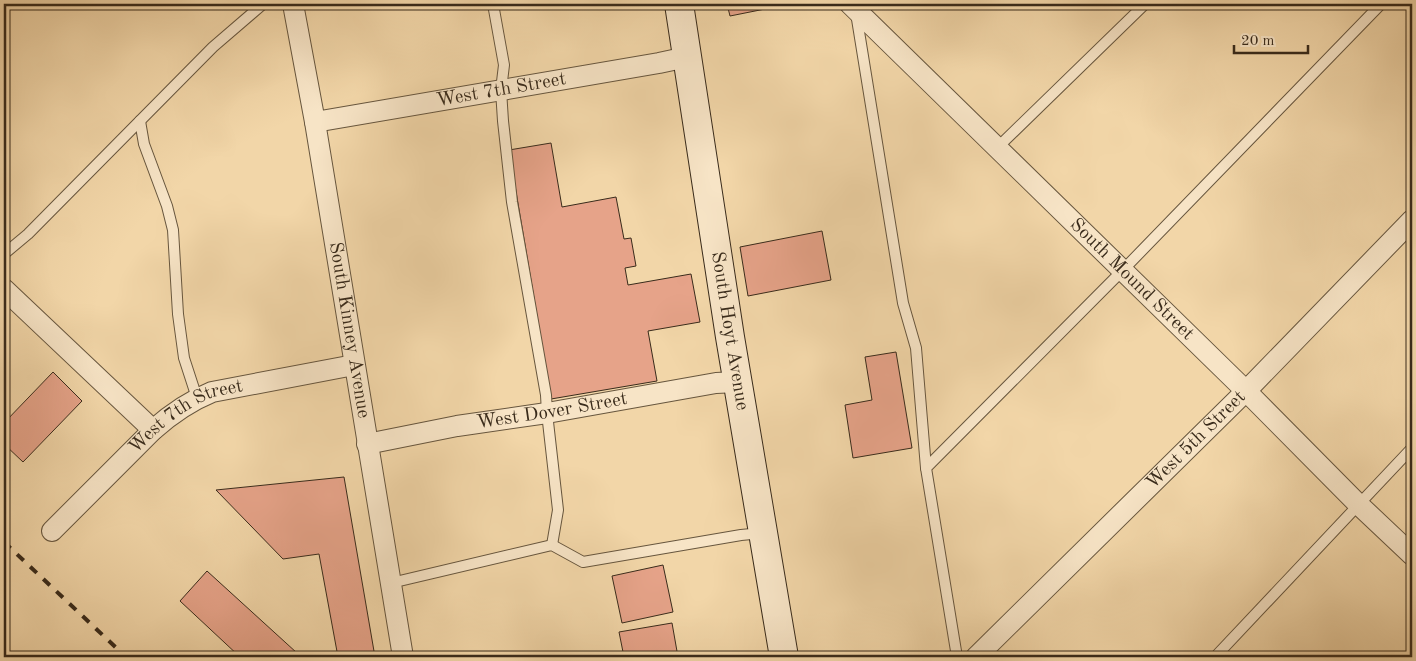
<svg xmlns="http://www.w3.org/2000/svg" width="1416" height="661" viewBox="0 0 1416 661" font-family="'Old Standard TT',serif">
  <rect width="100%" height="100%" fill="#f2d6a8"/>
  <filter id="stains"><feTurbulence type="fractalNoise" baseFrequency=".004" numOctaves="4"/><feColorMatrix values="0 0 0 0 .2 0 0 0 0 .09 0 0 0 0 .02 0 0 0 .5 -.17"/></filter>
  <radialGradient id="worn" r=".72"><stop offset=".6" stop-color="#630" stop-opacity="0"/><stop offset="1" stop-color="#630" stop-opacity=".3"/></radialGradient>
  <!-- building -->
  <g fill="#e6a389" stroke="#392b1b">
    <path d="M 727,4 L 779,4 L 780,6 L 730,16 Z"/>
    <path d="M 551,143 L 562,207 L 616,197 L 624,239 L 631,238 L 636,266 L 625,268 L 628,285 L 691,274 L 700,322 L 648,331 L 657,381 L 551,399 L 509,150 Z"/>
    <path d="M 822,231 L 831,280 L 748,296 L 740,247 Z"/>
    <path d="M 896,352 L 912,448 L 853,458 L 845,405 L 872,400 L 865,357 Z"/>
    <path d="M 53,372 L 82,401 L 23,462 L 4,444 L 4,423 Z"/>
    <path d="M 344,477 L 375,657 L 338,657 L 319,554 L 283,559 L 216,490 Z"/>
    <path d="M 663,565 L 673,612 L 622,623 L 612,576 Z"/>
    <path d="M 207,571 L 297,653 L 293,657 L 240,657 L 180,601 Z"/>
    <path d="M 672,623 L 678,657 L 624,657 L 619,632 Z"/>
  </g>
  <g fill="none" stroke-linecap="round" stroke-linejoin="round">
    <!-- lane casing -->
    <g stroke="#67563e" stroke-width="12">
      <g id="lane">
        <path d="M 493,4 L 504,65 L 501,90 L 503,121 L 512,202 L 546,395 L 547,413 L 558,510 L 552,545"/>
        <path d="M 856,13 L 903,303 L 916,348 L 926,468"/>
        <path d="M 140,121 L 144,144 L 167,206 L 173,230 L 178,314 L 184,358 L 197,398"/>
        <path d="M 997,148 L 1144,5"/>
        <path d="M 4,254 L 28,234 L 213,47 L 263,4"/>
        <path d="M 391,583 L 552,545 L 583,562 L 741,535 L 762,533"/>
        <path d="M 957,657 L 926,468 L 1122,271 L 1381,4"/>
        <path d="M 1215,657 L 1412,448"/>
      </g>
    </g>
    <!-- street casing -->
    <g stroke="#67563e" stroke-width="22">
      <g id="street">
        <path id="s1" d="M 293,4 L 315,122 L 403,657"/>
        <path id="s2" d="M 850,4 L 1246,391 L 1358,504 L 1412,555"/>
        <path id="s3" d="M 315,122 L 659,63 L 687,57"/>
        <path d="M 4,289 L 153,430"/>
        <path id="s4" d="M 367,444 L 457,426 L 547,413 L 716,383 L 737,382"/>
        <path id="s5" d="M 52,531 L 153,430 C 171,414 190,401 212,392 L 354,365"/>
        <path id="s6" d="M 976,657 L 1246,391 L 1412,220"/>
      </g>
    </g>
    <!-- secondary casing -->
    <g stroke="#392b1b" stroke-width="30">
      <g id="secondary">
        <path id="s7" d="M 679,4 L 730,337 L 784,657"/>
      </g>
    </g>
    <!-- lane -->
    <use href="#lane" stroke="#f7e4c6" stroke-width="10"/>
    <!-- street -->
    <use href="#street" stroke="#f7e4c6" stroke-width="20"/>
    <!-- secondary -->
    <use href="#secondary" stroke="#f7e4c6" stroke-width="28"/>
    <!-- rail -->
    <path stroke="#392b1b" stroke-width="4" stroke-dasharray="9 9" stroke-linecap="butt" d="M 4,542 L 126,657"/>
  </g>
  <g text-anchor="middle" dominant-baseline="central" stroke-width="4" stroke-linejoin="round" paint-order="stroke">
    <!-- street labels -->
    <g font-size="19" fill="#392b1b" stroke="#f7e4c6">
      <text stroke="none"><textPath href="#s3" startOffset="189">West 7th Street</textPath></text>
      <text stroke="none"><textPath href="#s2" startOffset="394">South Mound Street</textPath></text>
      <text stroke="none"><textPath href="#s1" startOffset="331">South Kinney Avenue</textPath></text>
      <text stroke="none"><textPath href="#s7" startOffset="331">South Hoyt Avenue</textPath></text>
      <text stroke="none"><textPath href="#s4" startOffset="188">West Dover Street</textPath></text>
      <text stroke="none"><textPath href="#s5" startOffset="179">West 7th Street</textPath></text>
      <text stroke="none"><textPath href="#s6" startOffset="309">West 5th Street</textPath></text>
    </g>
  </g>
  <!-- margin -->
  <rect width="1416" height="661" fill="none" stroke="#f2d6a8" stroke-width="20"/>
  <rect x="5" y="5" width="1406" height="651" fill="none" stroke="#392b1b" stroke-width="2.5"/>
  <rect x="10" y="10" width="1396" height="641" fill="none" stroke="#392b1b"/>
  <!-- scale -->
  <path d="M1234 45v8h74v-8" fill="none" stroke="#392b1b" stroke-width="2.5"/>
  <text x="1241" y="45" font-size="15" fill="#392b1b" stroke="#f7e4c6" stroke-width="4" paint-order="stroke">20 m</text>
  <rect width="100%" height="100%" filter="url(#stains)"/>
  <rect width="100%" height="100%" fill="url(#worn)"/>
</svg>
